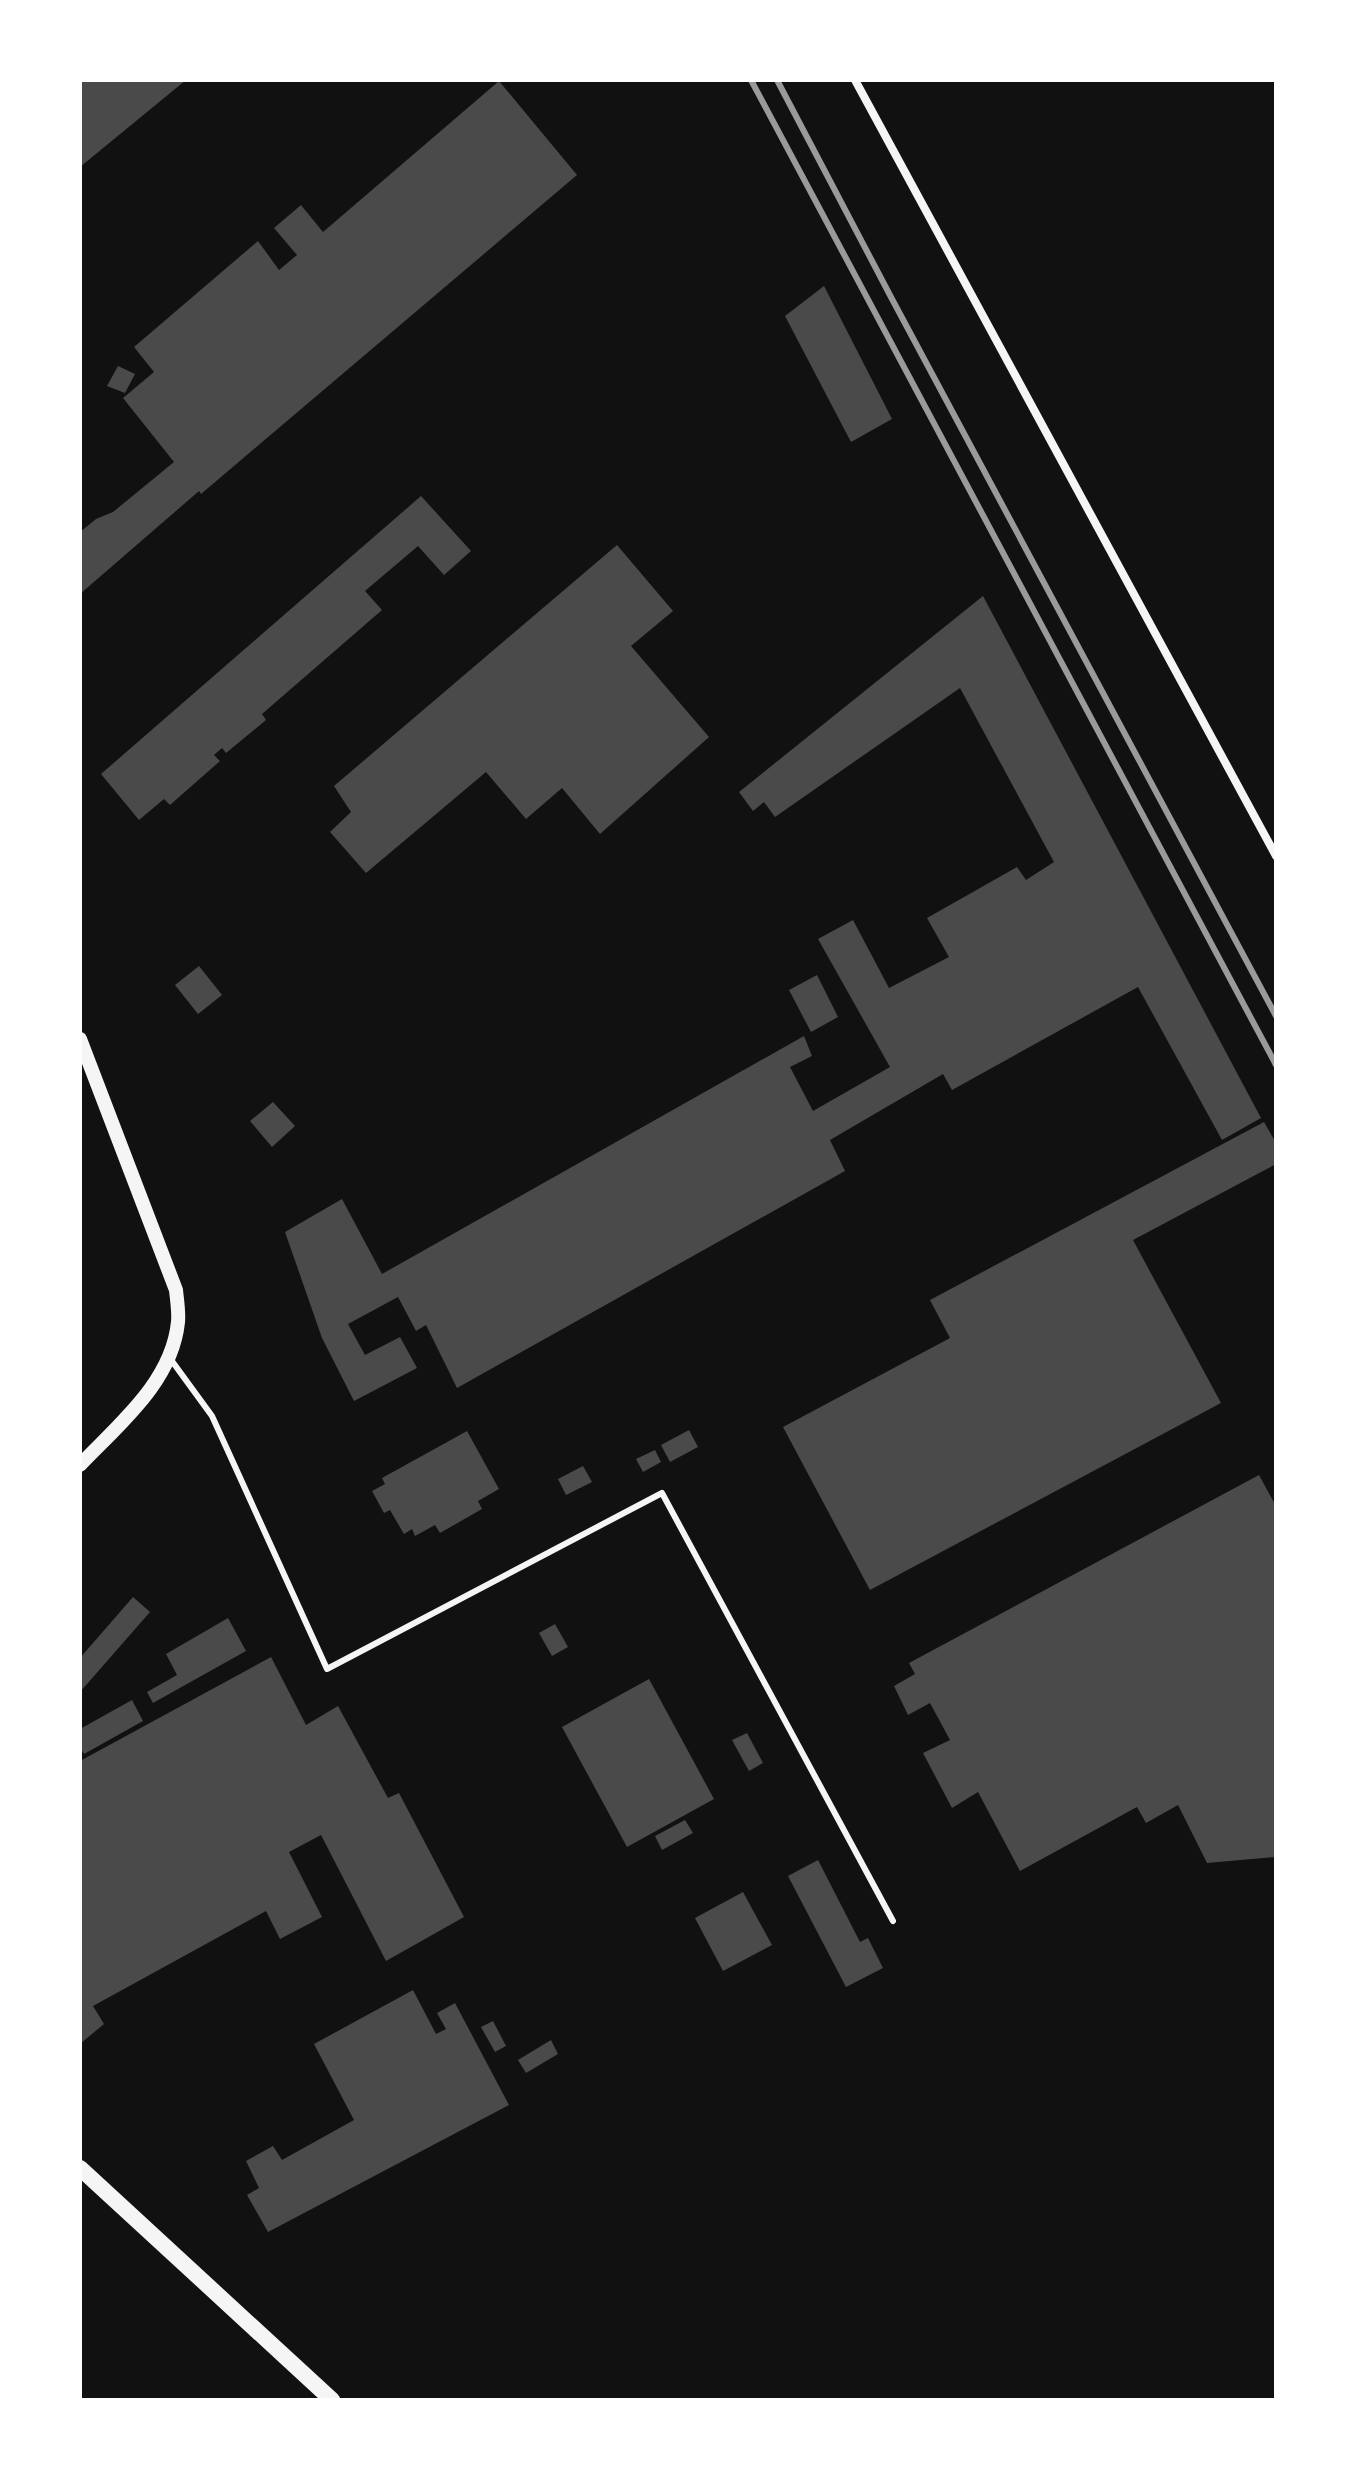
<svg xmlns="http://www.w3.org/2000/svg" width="1356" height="2480" viewBox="0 0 1356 2480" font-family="Merriweather,serif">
  <rect width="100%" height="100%" fill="#111"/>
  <!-- building -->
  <g fill="#4a4a4a">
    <path d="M 80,80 L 186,80 L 80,167 Z"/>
    <path d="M 499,81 L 577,175 L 201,494 L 199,491 L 80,594 L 80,532 L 96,519 L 113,512 L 174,462 L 123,398 L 154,372 L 134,347 L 258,241 L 279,270 L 297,255 L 274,228 L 301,205 L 323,232 Z"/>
    <path d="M 824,286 L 892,419 L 851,442 L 785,316 Z"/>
    <path d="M 118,366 L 135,374 L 125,393 L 107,386 Z"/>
    <path d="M 421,496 L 471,551 L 444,575 L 418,546 L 365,591 L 382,610 L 262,714 L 266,720 L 226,753 L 222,748 L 214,755 L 220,761 L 170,805 L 164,799 L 139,820 L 101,774 Z"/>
    <path d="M 617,545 L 673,611 L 631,646 L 709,737 L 600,834 L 562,788 L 526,819 L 486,772 L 366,873 L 330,832 L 351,812 L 334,786 Z"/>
    <path d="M 983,596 L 1261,1118 L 1222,1140 L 1138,987 L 952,1090 L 943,1074 L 830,1140 L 845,1171 L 457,1388 L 426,1325 L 416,1331 L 398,1297 L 348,1324 L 365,1355 L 400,1337 L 417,1368 L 354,1401 L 322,1338 L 285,1232 L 342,1199 L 382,1274 L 804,1036 L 812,1056 L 790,1067 L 813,1111 L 890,1067 L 818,939 L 853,920 L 889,988 L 949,957 L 927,918 L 1017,867 L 1026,880 L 1054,862 L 960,688 L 775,817 L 764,802 L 753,811 L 739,792 Z"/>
    <path d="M 199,966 L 222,995 L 198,1014 L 175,985 Z"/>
    <path d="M 817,975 L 838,1017 L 811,1032 L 789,990 Z"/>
    <path d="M 273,1102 L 295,1126 L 272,1147 L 250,1121 Z"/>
    <path d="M 1264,1122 L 1276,1143 L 1276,1164 L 1133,1240 L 1221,1403 L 870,1590 L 783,1427 L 950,1338 L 930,1300 Z"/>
    <path d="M 689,1430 L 698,1447 L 670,1462 L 661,1445 Z"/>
    <path d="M 467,1431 L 499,1489 L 478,1501 L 482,1509 L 440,1533 L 435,1525 L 415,1536 L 412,1529 L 404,1534 L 390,1510 L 384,1513 L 372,1491 L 385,1484 L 382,1478 Z"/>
    <path d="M 655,1450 L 661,1462 L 643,1472 L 636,1459 Z"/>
    <path d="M 583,1466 L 592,1482 L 566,1495 L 558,1479 Z"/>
    <path d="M 1259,1475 L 1276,1506 L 1276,1857 L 1207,1863 L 1178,1805 L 1146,1823 L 1137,1807 L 1020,1871 L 978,1792 L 952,1808 L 923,1753 L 950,1740 L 930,1703 L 908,1715 L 894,1686 L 915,1674 L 909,1663 Z"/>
    <path d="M 133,1597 L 150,1612 L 80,1692 L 80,1658 Z"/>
    <path d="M 228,1618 L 246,1651 L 153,1703 L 147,1692 L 177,1675 L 166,1654 Z"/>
    <path d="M 555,1624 L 568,1647 L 552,1656 L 539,1633 Z"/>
    <path d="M 271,1657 L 306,1725 L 338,1706 L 388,1798 L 399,1793 L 464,1917 L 386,1961 L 321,1835 L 289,1852 L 322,1917 L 280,1939 L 266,1911 L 93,2006 L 104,2024 L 80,2044 L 80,1761 Z"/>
    <path d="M 649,1679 L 714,1799 L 627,1847 L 562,1727 Z"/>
    <path d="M 132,1700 L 143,1721 L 84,1754 L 80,1747 L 80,1729 Z"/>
    <path d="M 747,1733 L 763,1763 L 749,1771 L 732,1740 Z"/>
    <path d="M 685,1820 L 693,1833 L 662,1850 L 655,1836 Z"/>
    <path d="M 818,1860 L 860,1942 L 868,1938 L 883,1968 L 846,1987 L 788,1876 Z"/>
    <path d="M 743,1892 L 772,1945 L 723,1971 L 695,1918 Z"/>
    <path d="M 413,1990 L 436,2034 L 446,2029 L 437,2013 L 455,2003 L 509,2105 L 268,2232 L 247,2195 L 259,2188 L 246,2161 L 273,2146 L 282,2160 L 354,2120 L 314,2044 Z"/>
    <path d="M 493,2021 L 506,2046 L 495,2052 L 481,2027 Z"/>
    <path d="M 551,2040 L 558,2054 L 526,2073 L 518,2060 Z"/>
  </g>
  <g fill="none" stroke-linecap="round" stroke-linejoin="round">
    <!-- service -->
    <path stroke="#f5f5f5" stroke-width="6" d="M 169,1357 L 212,1416 L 327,1669 L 662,1493 L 893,1921"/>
    <!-- minor -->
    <path stroke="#f5f5f5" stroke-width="8" d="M 855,80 L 1276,856"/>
    <!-- tertiary -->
    <path stroke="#f5f5f5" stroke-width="14" d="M 80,1039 L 176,1290 C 177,1300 179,1312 178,1322 C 172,1382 119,1424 80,1465"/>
    <!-- secondary -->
    <path stroke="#f5f5f5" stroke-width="16" d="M 80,2168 L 332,2400"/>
    <!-- rail -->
    <g stroke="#9a9a9a" stroke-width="6">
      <path d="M 751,80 L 1276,1065"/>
      <path d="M 777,80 L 892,299 L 1276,1016"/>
    </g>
  </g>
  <!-- border -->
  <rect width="1356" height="2480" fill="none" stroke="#ffffff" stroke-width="164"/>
</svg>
